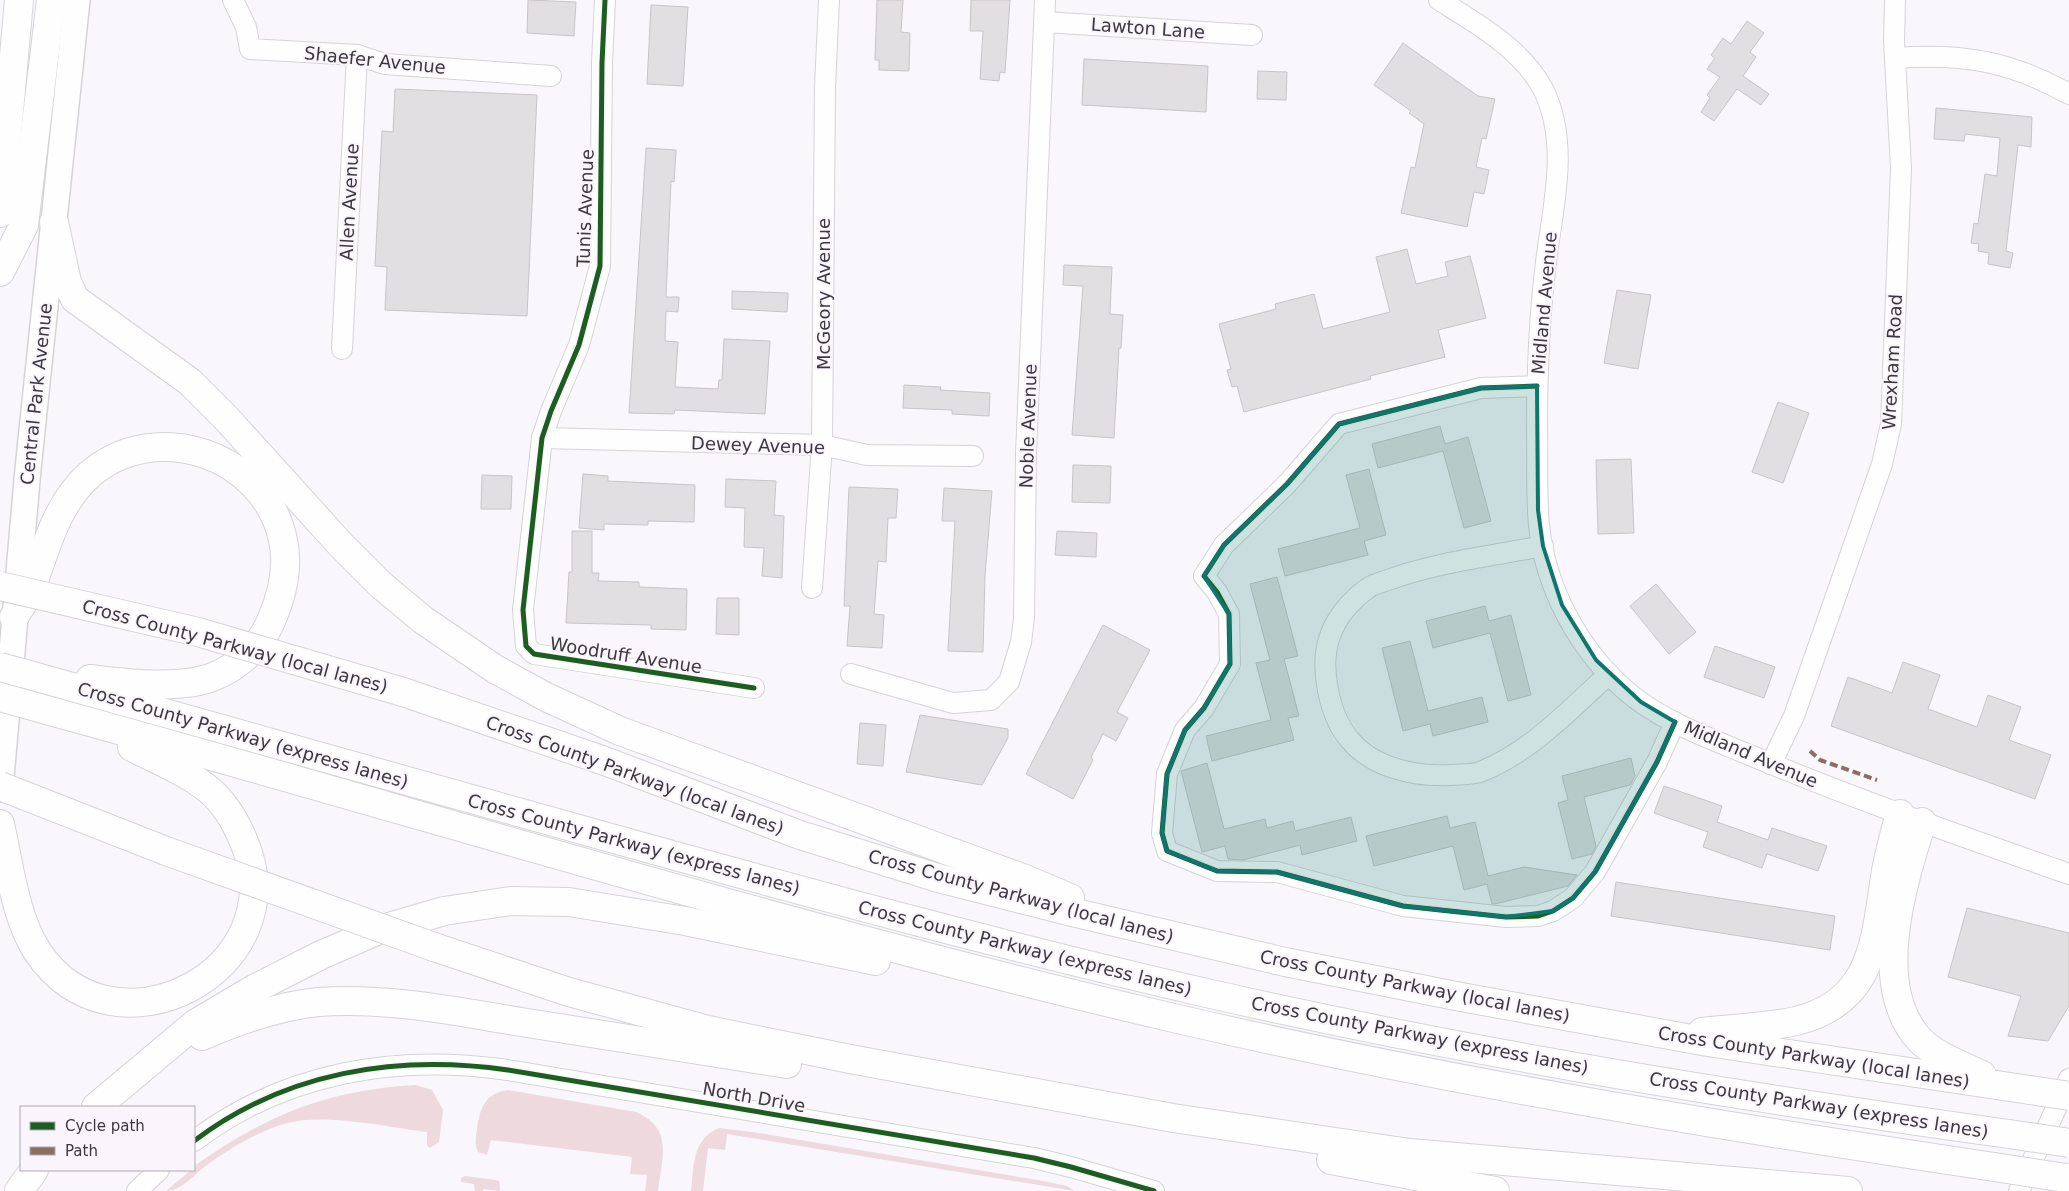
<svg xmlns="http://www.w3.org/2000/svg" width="2069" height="1191" viewBox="0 0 2069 1191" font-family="'DejaVu Sans',sans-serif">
  <rect width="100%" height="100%" fill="#f9f7fb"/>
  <!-- green -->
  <g fill="#edd9de">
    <path d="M 416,1085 L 432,1090 L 443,1110 L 439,1142 L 430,1148 L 427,1146 L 427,1132 C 388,1127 325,1113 287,1123 C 259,1131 230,1148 207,1165 C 194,1174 182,1191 166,1191 L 191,1170 L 194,1170 L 197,1164 C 269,1114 328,1090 416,1085 Z"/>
    <path d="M 508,1090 L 636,1112 C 674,1129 662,1157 658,1191 L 645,1191 L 647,1175 L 630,1174 L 632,1157 L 491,1140 L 487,1155 L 478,1152 C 474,1144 476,1137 477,1129 C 480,1108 485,1093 508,1090 Z"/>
    <path d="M 719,1128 L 759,1133 L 1043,1181 L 1067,1186 L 1075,1191 L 727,1134 L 725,1150 L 708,1148 L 703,1191 L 691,1191 C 694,1166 692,1139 719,1128 Z"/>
    <path d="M 465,1176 L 496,1180 L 499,1181 L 500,1189 L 499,1191 L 483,1189 L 483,1191 L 475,1191 L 474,1184 L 461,1182 L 461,1178 Z"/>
  </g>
  <!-- building -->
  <g fill="#e2dfe2" stroke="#c8c4c7">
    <path d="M 528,0 L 576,2 L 574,36 L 527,33 Z"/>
    <path d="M 877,0 L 903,0 L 901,32 L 910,33 L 909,71 L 879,70 L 879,60 L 875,60 Z"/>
    <path d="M 971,0 L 1010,0 L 1005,73 L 1000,72 L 999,81 L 980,79 L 983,31 L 970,31 Z"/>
    <path d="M 651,5 L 688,7 L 683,86 L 647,84 Z"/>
    <path d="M 1747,21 L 1764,33 L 1750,52 L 1756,57 L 1743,76 L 1769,94 L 1761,105 L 1737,89 L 1714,121 L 1701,112 L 1710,98 L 1707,95 L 1720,77 L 1707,69 L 1715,58 L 1711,55 L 1723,38 L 1731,44 Z"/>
    <path d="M 1403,43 L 1478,96 L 1495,99 L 1486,139 L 1482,138 L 1476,167 L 1489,170 L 1484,194 L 1474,192 L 1467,227 L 1401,213 L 1411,167 L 1415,168 L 1424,124 L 1409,113 L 1411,111 L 1374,85 Z"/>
    <path d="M 1084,59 L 1208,66 L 1206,112 L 1082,105 Z"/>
    <path d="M 1258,71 L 1287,72 L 1286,100 L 1257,99 Z"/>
    <path d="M 395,89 L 537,95 L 527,316 L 385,310 L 387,267 L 375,266 L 382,131 L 393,132 Z"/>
    <path d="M 1936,108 L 2032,117 L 2031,147 L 2018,145 L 2006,251 L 2013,253 L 2010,268 L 1988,264 L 1989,253 L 1978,251 L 1979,244 L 1971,243 L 1974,223 L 1978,224 L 1985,174 L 1997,176 L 2000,138 L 1965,134 L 1964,141 L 1934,139 Z"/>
    <path d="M 646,148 L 676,150 L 674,182 L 671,181 L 666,297 L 679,297 L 678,312 L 666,311 L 665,341 L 678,342 L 675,387 L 718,389 L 719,380 L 722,380 L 724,339 L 770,341 L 765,414 L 675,410 L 674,414 L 629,413 Z"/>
    <path d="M 1407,249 L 1416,284 L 1448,276 L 1445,262 L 1470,256 L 1486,318 L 1438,330 L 1445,357 L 1370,376 L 1371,379 L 1244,412 L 1237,386 L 1232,387 L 1227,370 L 1231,369 L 1219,324 L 1276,309 L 1275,304 L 1314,294 L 1323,329 L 1390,312 L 1376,257 Z"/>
    <path d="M 1064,265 L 1112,267 L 1110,314 L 1123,315 L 1121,348 L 1119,348 L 1114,438 L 1072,435 L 1083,286 L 1063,285 Z"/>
    <path d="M 1617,290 L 1651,295 L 1638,369 L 1604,363 Z"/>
    <path d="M 732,291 L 788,293 L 787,312 L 732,309 Z"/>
    <path d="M 904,385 L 941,387 L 940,390 L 990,393 L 989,416 L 952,414 L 952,410 L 903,408 Z"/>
    <path d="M 1778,402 L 1809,413 L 1783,483 L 1752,472 Z"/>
    <path d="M 1440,426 L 1445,444 L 1468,437 L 1491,521 L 1464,528 L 1443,451 L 1378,468 L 1372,444 Z"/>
    <path d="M 1631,459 L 1634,533 L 1598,534 L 1596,460 Z"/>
    <path d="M 1073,465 L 1111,466 L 1110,503 L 1072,502 Z"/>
    <path d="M 1369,469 L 1386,535 L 1364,541 L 1368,555 L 1285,576 L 1278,549 L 1360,528 L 1346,475 Z"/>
    <path d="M 583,474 L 608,476 L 608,481 L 695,485 L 694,522 L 648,521 L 648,525 L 604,524 L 604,530 L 579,528 Z"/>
    <path d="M 482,475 L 512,476 L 511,509 L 481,509 Z"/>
    <path d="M 726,479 L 776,481 L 774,515 L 784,516 L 782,578 L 762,576 L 764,548 L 744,547 L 745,508 L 725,507 Z"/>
    <path d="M 849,487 L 898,489 L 896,518 L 888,518 L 886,562 L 878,561 L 874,614 L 884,615 L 882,648 L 847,646 L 850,606 L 844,606 Z"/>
    <path d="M 944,488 L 992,491 L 985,576 L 983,652 L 948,651 L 955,521 L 942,521 Z"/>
    <path d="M 572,531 L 592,531 L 592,573 L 599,573 L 598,581 L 639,582 L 639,587 L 687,589 L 686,630 L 651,629 L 651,625 L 566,623 L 569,572 L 572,572 Z"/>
    <path d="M 1057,531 L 1097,533 L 1096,557 L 1055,555 Z"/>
    <path d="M 1277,577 L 1298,656 L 1284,659 L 1299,716 L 1288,718 L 1294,740 L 1212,761 L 1206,736 L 1271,720 L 1256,663 L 1270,660 L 1250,584 Z"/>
    <path d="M 1656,584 L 1696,632 L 1669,654 L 1630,606 Z"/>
    <path d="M 717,598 L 739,598 L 739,635 L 716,634 Z"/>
    <path d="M 1485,606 L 1489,621 L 1511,615 L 1531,695 L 1508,701 L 1490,633 L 1433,648 L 1426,621 Z"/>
    <path d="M 1103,625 L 1150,650 L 1117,712 L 1128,718 L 1116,741 L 1103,734 L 1091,757 L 1093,760 L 1073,799 L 1026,774 Z"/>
    <path d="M 1410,641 L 1428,711 L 1482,697 L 1488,722 L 1433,736 L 1430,724 L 1403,731 L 1382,648 Z"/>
    <path d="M 1715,646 L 1775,667 L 1764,698 L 1704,677 Z"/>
    <path d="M 1903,662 L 1940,675 L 1928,709 L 1977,727 L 1988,695 L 2021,707 L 2009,740 L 2051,755 L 2035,799 L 1831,726 L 1848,677 L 1892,693 Z"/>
    <path d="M 920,715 L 1008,729 L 1008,738 L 982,785 L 906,772 Z"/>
    <path d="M 860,723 L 886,725 L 883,766 L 857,764 Z"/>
    <path d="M 1631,758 L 1635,776 L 1630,785 L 1584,797 L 1596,846 L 1592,854 L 1572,859 L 1558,803 L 1568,800 L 1562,776 Z"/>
    <path d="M 1207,763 L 1224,829 L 1265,819 L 1267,828 L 1293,821 L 1295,831 L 1351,817 L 1357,841 L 1302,855 L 1300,845 L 1243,860 L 1228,859 L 1225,846 L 1202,852 L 1181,771 Z"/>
    <path d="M 1664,786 L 1722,806 L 1717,822 L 1768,840 L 1772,828 L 1827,846 L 1818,871 L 1767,854 L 1762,868 L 1703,847 L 1708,832 L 1654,813 Z"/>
    <path d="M 1447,816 L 1450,828 L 1475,822 L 1488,876 L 1524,867 L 1577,875 L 1568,886 L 1495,904 L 1492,904 L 1487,884 L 1464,890 L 1453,846 L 1374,866 L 1366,836 Z"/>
    <path d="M 1616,882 L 1835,916 L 1830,950 L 1611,916 Z"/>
    <path d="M 1967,908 L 2069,933 L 2069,1006 L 2048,1041 L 2008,1036 L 2021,996 L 1948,977 Z"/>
  </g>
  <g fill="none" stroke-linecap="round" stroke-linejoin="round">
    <!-- minor casing -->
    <g stroke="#d6d3d8" stroke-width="22">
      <g id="minor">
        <path d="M 233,0 L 246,27 L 250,49 L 357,55 L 385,64 L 551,76"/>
        <path d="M 605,0 L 602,63 L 600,266 L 579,345 L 551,411 L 542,438 L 523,610 L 526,646 L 534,654 L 754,688"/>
        <path d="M 1439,0 C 1476,23 1522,49 1543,89 C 1570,143 1553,205 1546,262 C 1539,318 1537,375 1537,431 C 1538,462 1536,494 1539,525 C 1545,587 1578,648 1624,689 C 1661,722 1712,739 1757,758 C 1860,801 1964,837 2069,874"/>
        <path d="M 1044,22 L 1252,35"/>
        <path d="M 1895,58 C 1962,53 2010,61 2069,94"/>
        <path d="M 342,349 L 357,55"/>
        <path d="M 1537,386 L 1481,388 L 1339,424 L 1287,484 L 1224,545 L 1204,576 L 1217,592 L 1229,614 L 1230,664 L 1204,708 L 1185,730 L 1167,774 L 1162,833 L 1167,851 L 1217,871 L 1277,872 L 1403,906 L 1506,917 L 1538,916 L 1553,911 L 1573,898 L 1595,872 L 1657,762 L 1675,722"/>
        <path d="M 542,438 L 822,445 L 867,455 L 973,456"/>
        <path d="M 1543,546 C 1492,556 1437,562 1388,580 C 1381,583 1372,584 1367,589 C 1351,600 1336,618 1330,636 C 1319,666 1329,716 1350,740 C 1373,768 1416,777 1450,775 C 1459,774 1472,775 1480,772 C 1531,752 1569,710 1609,674"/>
        <path d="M 812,588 L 822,445 L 825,87 L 829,0"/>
        <path d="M 851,674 L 953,703 L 991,700 L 1009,682 L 1021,642 L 1024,618 L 1026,454 L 1045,0"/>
        <path d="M 1771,764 L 1794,716 L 1882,464 L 1891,424 L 1901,168 L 1894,41 L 1895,0"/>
        <path d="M 194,1141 C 285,1072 396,1054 508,1070 L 1034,1158 L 1071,1167 L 1154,1191"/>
        <path d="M 137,1191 L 159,1170"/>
        <path d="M 2019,1191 L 2069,1079"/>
      </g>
    </g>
    <!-- major casing -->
    <g stroke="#d6d3d8" stroke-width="28">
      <path id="major" d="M 0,789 L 28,469 L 77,0"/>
    </g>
    <!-- highway casing -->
    <g stroke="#d6d3d8" stroke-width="30">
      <g id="highway">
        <path d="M 0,213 L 19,0"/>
        <path d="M 54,222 L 67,282 L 75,299 L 190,382 L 226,418 L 342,546 L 381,585 L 423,620 L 495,669 L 546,697 L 620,731 L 1025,879 L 1070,898"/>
        <path d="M 0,272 L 24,225 L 51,0"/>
        <path d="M 14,617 C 21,606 30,593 34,581 C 47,543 58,503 89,475 C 155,417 265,454 283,540 C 289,568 282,596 271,621 C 258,651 231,674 199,681 C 163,688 126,683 90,679"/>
        <path d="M 22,673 C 223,730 424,786 625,842 C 820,896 1014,949 1211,994 C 1474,1054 1742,1097 2009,1134"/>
        <path d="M 403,692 L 602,760 L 800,835 L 938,878 L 1076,913 L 1285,962 L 1461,997 L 1708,1042 L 2030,1090"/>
        <path d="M 61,714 C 433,816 802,932 1178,1019 C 1448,1082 1720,1126 1994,1167"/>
        <path d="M 1922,822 C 1903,882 1870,985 1919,1039 C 1935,1056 1961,1065 1982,1075"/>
        <path d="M 0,824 C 9,864 15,917 37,951 C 114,1067 298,969 244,842 C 236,822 225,803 208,789 C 185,771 157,760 132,747"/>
        <path d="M 434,947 L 569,992 L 708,1030 L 850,1059 L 1173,1118 L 1410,1153 L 1848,1191"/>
        <path d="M 1702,1032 C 1733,1028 1766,1028 1796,1021 C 1873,1002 1875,942 1885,877 C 1888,856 1894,835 1900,814"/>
        <path d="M 202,1036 C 239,1020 278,1006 318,1002 C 386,997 454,1011 521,1022 C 610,1036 698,1050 787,1064"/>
        <path d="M 96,1107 L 195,1024 L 254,989 L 321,955 L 379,930 L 444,911 L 510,901 L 569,902 L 685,921 L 876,961"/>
        <path d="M 1331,1160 L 1495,1191"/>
        <path d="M 19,1191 L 34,1170"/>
      </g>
    </g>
    <!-- minor -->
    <use href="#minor" stroke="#fefefe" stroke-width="20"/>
    <!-- major -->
    <use href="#major" stroke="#fefefe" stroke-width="25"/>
    <!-- highway -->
    <use href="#highway" stroke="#fefefe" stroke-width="28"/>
    <!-- highway-bridge casing -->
    <g stroke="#d6d3d8" stroke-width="30" stroke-linecap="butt">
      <g id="highway-bridge">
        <path d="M 0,586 L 198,632 L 403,692"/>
        <path d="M 0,667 L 22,673"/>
        <path d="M 0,697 L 61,714"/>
        <path d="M 0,786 L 166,851 L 434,947"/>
        <path d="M 2030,1090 L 2069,1096"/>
        <path d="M 2009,1134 L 2069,1143"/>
        <path d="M 1994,1167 L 2066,1178"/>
      </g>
    </g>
    <!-- highway-bridge -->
    <use href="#highway-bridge" stroke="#fefefe" stroke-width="28"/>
    <!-- quiet -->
    <path stroke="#8d6e63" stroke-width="4" stroke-dasharray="8 4" stroke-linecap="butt" d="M 1810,751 L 1820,760 L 1877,780"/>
    <!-- cycleway casing -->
    <g stroke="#faf5fd" stroke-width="8">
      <g id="cycleway">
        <path d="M 605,0 L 602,63 L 600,266 L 579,345 L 551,411 L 542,438 L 523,610 L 526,646 L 534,654 L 754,688"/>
        <path d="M 1537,386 L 1481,388 L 1339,424 L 1287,484 L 1224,545 L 1204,576 L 1217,592 L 1229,614 L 1230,664 L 1204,708 L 1185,730 L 1167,774 L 1162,833 L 1167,851 L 1217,871 L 1277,872 L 1403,906 L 1506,917 L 1538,916 L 1553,911 L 1573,898 L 1595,872 L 1657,762 L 1675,722"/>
        <path d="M 194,1141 C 285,1072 396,1054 508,1070 L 1034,1158 L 1071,1167 L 1154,1191"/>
      </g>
    </g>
    <!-- cycleway -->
    <use href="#cycleway" stroke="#1b5e20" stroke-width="5"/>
  </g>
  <!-- marked area -->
  <path fill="#0f766e" fill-opacity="0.2" stroke="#0f766e" stroke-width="4" stroke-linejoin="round" d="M 1537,386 L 1538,510 L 1543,546 L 1562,605 L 1596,660 L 1641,702 L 1675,722 L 1657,762 L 1595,872 L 1573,898 L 1553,911 L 1506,917 L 1403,906 L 1277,872 L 1217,871 L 1167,851 L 1162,833 L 1167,774 L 1185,730 L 1204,708 L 1230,664 L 1229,614 L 1204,576 L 1224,545 L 1287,484 L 1339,424 L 1481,388 Z"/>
  <g text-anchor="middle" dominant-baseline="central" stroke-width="4" stroke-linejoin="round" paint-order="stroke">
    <!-- street labels -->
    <g font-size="18" fill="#3c393e" stroke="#faf5fd">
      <text transform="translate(1148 28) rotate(4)">Lawton Lane</text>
      <text transform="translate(375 60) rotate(6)">Shaefer Avenue</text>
      <text transform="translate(349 202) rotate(-87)">Allen Avenue</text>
      <text transform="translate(585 208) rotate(-88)">Tunis Avenue</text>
      <text transform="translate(823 294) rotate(-90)">McGeory Avenue</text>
      <text transform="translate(1544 303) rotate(-85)">Midland Avenue</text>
      <text transform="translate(1892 362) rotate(-87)">Wrexham Road</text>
      <text transform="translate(36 394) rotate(-84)">Central Park Avenue</text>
      <text transform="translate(1028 426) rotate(-88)">Noble Avenue</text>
      <text transform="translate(758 445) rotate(2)">Dewey Avenue</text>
      <text transform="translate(235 646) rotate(15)">Cross County Parkway (local lanes)</text>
      <text transform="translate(626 655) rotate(9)">Woodruff Avenue</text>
      <text transform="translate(243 735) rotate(16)">Cross County Parkway (express lanes)</text>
      <text transform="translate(1751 754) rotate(23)">Midland Avenue</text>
      <text transform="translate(635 775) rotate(20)">Cross County Parkway (local lanes)</text>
      <text transform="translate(634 844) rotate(15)">Cross County Parkway (express lanes)</text>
      <text transform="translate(1021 896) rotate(15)">Cross County Parkway (local lanes)</text>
      <text transform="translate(1025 948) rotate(14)">Cross County Parkway (express lanes)</text>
      <text transform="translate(1415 986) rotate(11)">Cross County Parkway (local lanes)</text>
      <text transform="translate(1420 1035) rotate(11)">Cross County Parkway (express lanes)</text>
      <text transform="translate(1814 1057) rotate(9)">Cross County Parkway (local lanes)</text>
      <text transform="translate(754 1097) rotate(10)">North Drive</text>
      <text transform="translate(1819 1105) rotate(9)">Cross County Parkway (express lanes)</text>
    </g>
  </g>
  <!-- legend -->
  <rect x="20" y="1106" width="175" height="65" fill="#faf5fd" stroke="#aeaab1"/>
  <rect x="30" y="1122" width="25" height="8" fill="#1b5e20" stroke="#aeaab1"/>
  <text x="65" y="1131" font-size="15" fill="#3c393e">Cycle path</text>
  <rect x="30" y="1147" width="25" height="8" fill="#8d6e63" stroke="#aeaab1"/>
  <text x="65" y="1156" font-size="15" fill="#3c393e">Path</text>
</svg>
